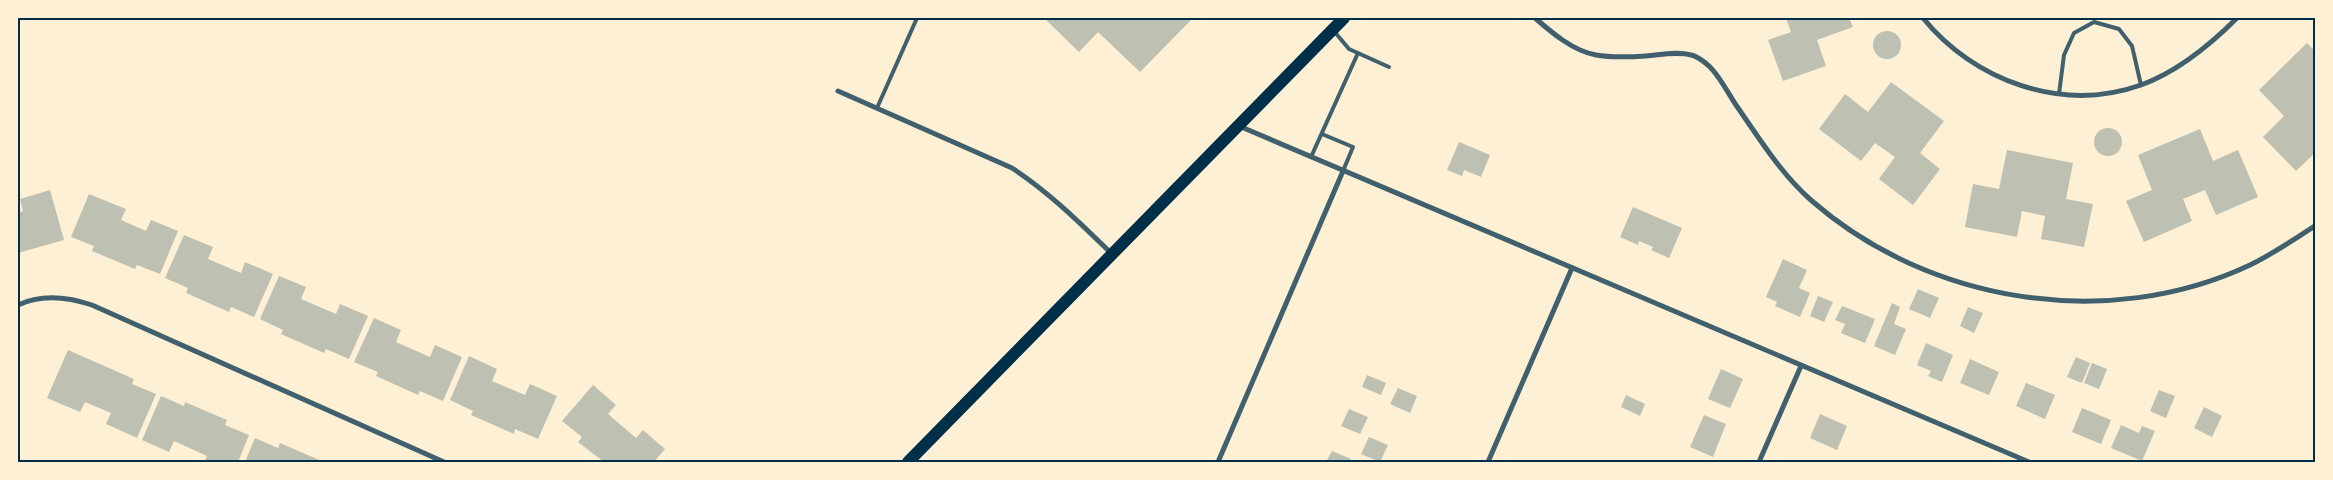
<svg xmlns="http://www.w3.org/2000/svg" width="2333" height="480" viewBox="0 0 2333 480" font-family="Overpass,sans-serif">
  <rect width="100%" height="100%" fill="#fdf0d5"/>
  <!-- building -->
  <g fill="#bec0b2">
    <path d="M 1044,18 L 1193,18 L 1140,72 L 1098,32 L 1079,52 Z"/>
    <path d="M 1786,18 L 1849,18 L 1853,27 L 1817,40 L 1826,66 L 1783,81 L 1768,40 L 1791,32 Z"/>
    <circle cx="1887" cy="45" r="14"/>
    <path d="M 2307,43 L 2316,52 L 2316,152 L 2296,171 L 2263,137 L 2284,116 L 2259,90 Z"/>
    <path d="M 1891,82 L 1944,121 L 1920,153 L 1940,169 L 1913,205 L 1879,179 L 1895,157 L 1875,143 L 1861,161 L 1819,129 L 1845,94 L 1868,112 Z"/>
    <circle cx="2108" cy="142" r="14"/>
    <path d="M 2200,129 L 2213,161 L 2238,150 L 2258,197 L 2216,215 L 2205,190 L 2183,199 L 2192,221 L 2144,242 L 2126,201 L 2152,190 L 2138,155 Z"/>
    <path d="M 1459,142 L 1490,155 L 1481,177 L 1464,170 L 1462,176 L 1447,170 Z"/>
    <path d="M 2007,150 L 2073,163 L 2066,199 L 2093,204 L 2084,247 L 2041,239 L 2045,216 L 2022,211 L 2017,237 L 1965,227 L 1973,184 L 1999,189 Z"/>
    <path d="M 50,190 L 64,240 L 18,253 L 18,213 L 23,211 L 20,199 Z"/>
    <path d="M 89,194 L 126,209 L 121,220 L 146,231 L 151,220 L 178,231 L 160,274 L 137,265 L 135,269 L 123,264 L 92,251 L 94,246 L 71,237 Z"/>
    <path d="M 1633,207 L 1682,228 L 1669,258 L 1651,250 L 1653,247 L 1639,241 L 1638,245 L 1620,237 Z"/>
    <path d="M 184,235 L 213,247 L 208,259 L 241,273 L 245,262 L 273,274 L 254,317 L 231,307 L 229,312 L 186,293 L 188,288 L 165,278 Z"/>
    <path d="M 1783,259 L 1807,270 L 1799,288 L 1810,293 L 1800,317 L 1775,306 L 1777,302 L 1766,297 Z"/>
    <path d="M 279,276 L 306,287 L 301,299 L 336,314 L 340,304 L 368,316 L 349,359 L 326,349 L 324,353 L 281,334 L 283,330 L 260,319 Z"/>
    <path d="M 1918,289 L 1939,298 L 1930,318 L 1909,309 Z"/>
    <path d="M 1818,296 L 1833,302 L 1824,322 L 1810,316 Z"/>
    <path d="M 1892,303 L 1900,307 L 1894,324 L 1906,329 L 1895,355 L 1874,346 Z"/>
    <path d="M 1842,306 L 1875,319 L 1865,343 L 1841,333 L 1845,324 L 1835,320 Z"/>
    <path d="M 1968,307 L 1983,313 L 1974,333 L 1960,326 Z"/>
    <path d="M 374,318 L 401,330 L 396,342 L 430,357 L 435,345 L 462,357 L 443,401 L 420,391 L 418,395 L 376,376 L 378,372 L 354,362 Z"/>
    <path d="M 1926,343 L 1953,355 L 1942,382 L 1928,376 L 1931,371 L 1917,365 Z"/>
    <path d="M 68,350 L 134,379 L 132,384 L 156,394 L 137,438 L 106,424 L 111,413 L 85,402 L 80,412 L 47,398 Z"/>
    <path d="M 469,356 L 497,369 L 492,381 L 525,395 L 530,384 L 557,396 L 538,439 L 515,429 L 514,434 L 471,415 L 473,411 L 450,400 Z"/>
    <path d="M 2076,357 L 2090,363 L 2082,383 L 2067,377 Z"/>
    <path d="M 1970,359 L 1999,372 L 1989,395 L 1960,383 Z"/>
    <path d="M 2092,363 L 2107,369 L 2099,389 L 2084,383 Z"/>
    <path d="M 1721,369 L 1743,379 L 1730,408 L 1708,399 Z"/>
    <path d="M 1367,375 L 1386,383 L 1381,395 L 1362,387 Z"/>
    <path d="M 2026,383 L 2055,395 L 2045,419 L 2016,406 Z"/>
    <path d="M 593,385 L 616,405 L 608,414 L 636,438 L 643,430 L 665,449 L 654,462 L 604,462 L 578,442 L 582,437 L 562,421 Z"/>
    <path d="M 1398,388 L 1417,396 L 1410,413 L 1390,404 Z"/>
    <path d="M 2159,390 L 2175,396 L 2166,418 L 2150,411 Z"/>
    <path d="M 1626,395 L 1645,404 L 1640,416 L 1621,407 Z"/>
    <path d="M 161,396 L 184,406 L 185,402 L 227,420 L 225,425 L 249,435 L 238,462 L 204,462 L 207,456 L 174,441 L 169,452 L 142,440 Z"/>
    <path d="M 2204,407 L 2222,416 L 2212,437 L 2194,428 Z"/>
    <path d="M 2082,408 L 2111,420 L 2101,444 L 2072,432 Z"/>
    <path d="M 1349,409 L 1368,417 L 1360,434 L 1341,426 Z"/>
    <path d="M 1820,414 L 1847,426 L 1837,450 L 1810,438 Z"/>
    <path d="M 1704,415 L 1726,424 L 1713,457 L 1690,447 Z"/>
    <path d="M 2121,425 L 2139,433 L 2142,426 L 2155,431 L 2142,461 L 2111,448 Z"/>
    <path d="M 1369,437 L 1388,445 L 1380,462 L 1361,454 Z"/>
    <path d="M 255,438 L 278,448 L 280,443 L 324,462 L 245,462 Z"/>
    <path d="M 1332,451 L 1351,459 L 1349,462 L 1326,462 Z"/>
  </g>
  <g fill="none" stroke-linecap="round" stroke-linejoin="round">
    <!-- service -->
    <g stroke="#3f606c" stroke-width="4">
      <path d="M 1333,30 L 1349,49 L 1389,67"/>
      <path d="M 2059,94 L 2064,55 L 2074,33 L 2094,22 L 2119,29 L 2132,46 L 2141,85"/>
      <path d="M 877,108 L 917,18"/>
      <path d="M 1322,134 L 1353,147 L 1343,171"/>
      <path d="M 1311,157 L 1358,53"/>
    </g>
    <!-- minor -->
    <g stroke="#3f606c" stroke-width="5">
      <path d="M 1535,18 C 1551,32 1573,51 1596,55 C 1612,58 1630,57 1646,56 C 1660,55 1677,51 1691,55 C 1697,56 1706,63 1710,67 C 1720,77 1728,93 1736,105 C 1759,138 1781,174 1812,201 C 1929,303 2108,332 2250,265 C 2273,254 2295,239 2316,225"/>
      <path d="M 1923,18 C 1974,81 2062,113 2141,85 C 2177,72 2211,44 2237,18"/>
      <path d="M 838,91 L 1012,168 C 1049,192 1080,223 1112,254"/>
      <path d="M 1239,126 L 2029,462"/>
      <path d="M 18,305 C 41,294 68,297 92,305 L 444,462"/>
      <path d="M 1218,462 L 1343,171"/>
      <path d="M 1488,462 L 1572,268"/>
      <path d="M 1759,462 L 1801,366"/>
    </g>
    <!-- primary -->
    <path stroke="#003049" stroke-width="12" d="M 908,462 L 1344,18"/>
  </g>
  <!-- border -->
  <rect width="2333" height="480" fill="none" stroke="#fdf0d5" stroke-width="38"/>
  <rect x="19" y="19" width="2295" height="442" fill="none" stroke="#003049" stroke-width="2"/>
</svg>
